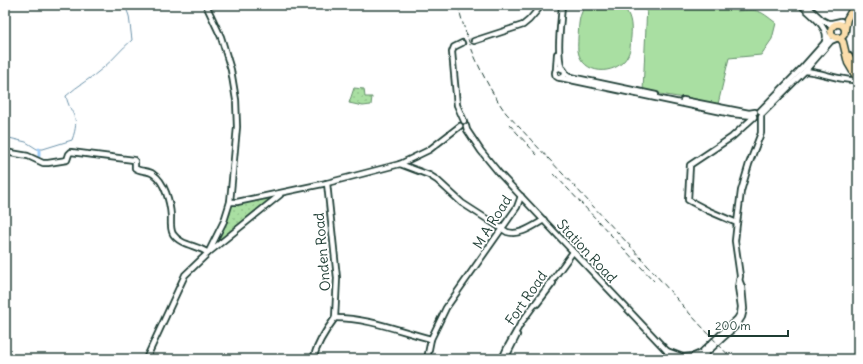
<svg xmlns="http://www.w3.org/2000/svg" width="863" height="364" viewBox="0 0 863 364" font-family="Delius,sans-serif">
  <defs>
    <pattern id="park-dots" width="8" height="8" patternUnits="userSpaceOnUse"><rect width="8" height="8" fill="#a9dfa2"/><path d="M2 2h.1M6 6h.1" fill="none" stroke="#91c08c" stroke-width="1.8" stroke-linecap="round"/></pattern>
  </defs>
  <rect width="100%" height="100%" fill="#fff"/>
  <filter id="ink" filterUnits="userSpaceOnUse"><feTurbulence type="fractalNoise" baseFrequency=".025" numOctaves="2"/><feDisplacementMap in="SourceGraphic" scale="8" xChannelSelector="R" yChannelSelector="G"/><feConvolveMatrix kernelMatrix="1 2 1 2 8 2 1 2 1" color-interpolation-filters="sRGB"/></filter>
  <g filter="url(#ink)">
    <!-- park -->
    <g fill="url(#park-dots)" stroke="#648e6b">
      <path d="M 354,88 L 364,89 L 365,97 L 372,97 L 371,105 L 363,106 L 349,103 Z"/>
      <path d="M 278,195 L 210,251 L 230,207 L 235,204 Z"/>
    </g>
    <!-- garden -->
    <g fill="#a9dfa2" stroke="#648e6b">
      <path d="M 587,5 L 622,5 C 631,15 632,24 631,37 C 630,43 631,49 628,55 C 619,74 587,77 579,55 C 577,50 578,43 578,37 C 579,26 578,13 587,5 Z"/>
      <path d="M 647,5 L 737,5 L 737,11 C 759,9 759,10 776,23 L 772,39 L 761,55 L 729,58 L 718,104 L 643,91 Z"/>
    </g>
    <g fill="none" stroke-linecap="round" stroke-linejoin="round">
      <!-- stream -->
      <path stroke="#6c93ab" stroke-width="1" d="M 5,137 L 26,142 L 37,149 L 43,149 L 72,140 C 81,115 71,117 66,96 C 78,85 92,78 103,68 C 114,59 121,49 132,40 L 129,16 L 125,5"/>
      <!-- canal -->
      <path stroke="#9fcdfa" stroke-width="3" d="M 39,149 L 39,156"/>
      <!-- secondary-tunnel -->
      <path stroke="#d2d8d6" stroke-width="4.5" stroke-dasharray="4.5 2" stroke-linecap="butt" d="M 462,43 L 474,39"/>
      <!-- secondary casing -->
      <g stroke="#1f3d34" stroke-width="8">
        <g id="secondary">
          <path d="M 562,5 C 561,23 556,52 562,69"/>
          <path d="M 801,5 C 809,13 831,28 825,41"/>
          <path d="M 806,5 L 822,20 L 834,26"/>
          <path d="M 829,23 L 832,23 L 841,21"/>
          <path d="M 474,41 L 523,25 L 529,20 L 542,5"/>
          <path d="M 462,43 L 454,47 L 452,52 L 457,105 L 464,121"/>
          <circle cx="560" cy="73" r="5"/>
          <path d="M 556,69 L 557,54"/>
          <path d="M 805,71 C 822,72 843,82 858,80"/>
          <path d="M 565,73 L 571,77 L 656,95"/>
          <path d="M 561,78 L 732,114 L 754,116"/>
          <path d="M 683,100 L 749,113 L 755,112"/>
          <path d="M 760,111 L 804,66 L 828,39 L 832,33"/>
          <path d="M 762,114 L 805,71 L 831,41 L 838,38"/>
          <path d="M 466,126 L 467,130 L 481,151 L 499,173 L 667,351 L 683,357 L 694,356 L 701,353 L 737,319 L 740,314 L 741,307 L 738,287 L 740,276 L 735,241 L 737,223 L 741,191 L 749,164 L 761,133 L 761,117"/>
          <path d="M 5,152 L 28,156 L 43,163 L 48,163 L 67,160 L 69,154 L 71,152 L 134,160 L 135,161 L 135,168 C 140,172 148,170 153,174 C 165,182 170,202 171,216 C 171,221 170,229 173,234 C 181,246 198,245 208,253 L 224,221 L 230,202 L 237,127 L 236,100 L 231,70 L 221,37 L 206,5"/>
          <path d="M 400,164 L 429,175 L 437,180 L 462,203 L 507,232 C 520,236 533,226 544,220"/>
          <path d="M 327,183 L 337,278 L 335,318"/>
          <path d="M 230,202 L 237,202 L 327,183 L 400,164 L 429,150 L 460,126"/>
          <path d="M 737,223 L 709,211 L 688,200 L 690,165 L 732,137 L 754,117"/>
          <path d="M 537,304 L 553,283"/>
          <path d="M 335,318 C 369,318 399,331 431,339"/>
          <path d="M 667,351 L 669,359"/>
          <path d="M 507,355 L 517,335"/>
          <path d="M 146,359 L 185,275 L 208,253 L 280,195"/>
          <path d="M 313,359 C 317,344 326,330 335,318"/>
          <path d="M 427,359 L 431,339 L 446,308 L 517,207 L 521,196"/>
          <path d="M 502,359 L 507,348 L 521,323 L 573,252"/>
          <path d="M 697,359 L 704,355 L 737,325 L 742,317 L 744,309 L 742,287 L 740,282"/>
        </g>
      </g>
      <!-- highway casing -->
      <g stroke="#1f3d34" stroke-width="9">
        <g id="highway">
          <circle cx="838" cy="31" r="7"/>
          <path d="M 845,29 L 847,19 L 855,5"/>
          <path d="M 840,38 L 843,42 L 848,63 L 858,80"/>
          <path d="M 849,56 L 858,73"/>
        </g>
      </g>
      <!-- secondary -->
      <use href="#secondary" stroke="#fff" stroke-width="4.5"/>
      <!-- highway -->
      <use href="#highway" stroke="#fbddab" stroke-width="6"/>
      <!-- rail -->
      <g stroke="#1f3d34" stroke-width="1" stroke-dasharray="6 3" stroke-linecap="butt">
        <path d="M 458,5 C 467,43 483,81 506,113 L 633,249 L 691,315 L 732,359"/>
        <path d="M 509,124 L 537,155"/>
        <path d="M 554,174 L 654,281"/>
      </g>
    </g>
  </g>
  <g text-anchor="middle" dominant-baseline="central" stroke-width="3.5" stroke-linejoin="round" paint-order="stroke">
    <!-- street labels -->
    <g font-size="14" fill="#1f3d34" stroke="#fff">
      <text transform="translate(492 222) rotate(-58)">M A Road</text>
      <text transform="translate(587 251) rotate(47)">Station Road</text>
      <text transform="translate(322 252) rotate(-95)">Onden Road</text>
      <text transform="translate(526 298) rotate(-55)">Fort Road</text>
    </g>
  </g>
  <!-- margin -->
  <rect width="863" height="364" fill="none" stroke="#fff" stroke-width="20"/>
  <rect x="10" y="10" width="843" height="344" fill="none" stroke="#1f3d34" stroke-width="1.5" filter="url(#ink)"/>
  <!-- scale -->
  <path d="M709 330v6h79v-6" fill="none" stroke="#1f3d34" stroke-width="2"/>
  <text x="715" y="330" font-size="12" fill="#1f3d34" stroke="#ffffff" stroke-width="3" paint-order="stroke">200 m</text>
</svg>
